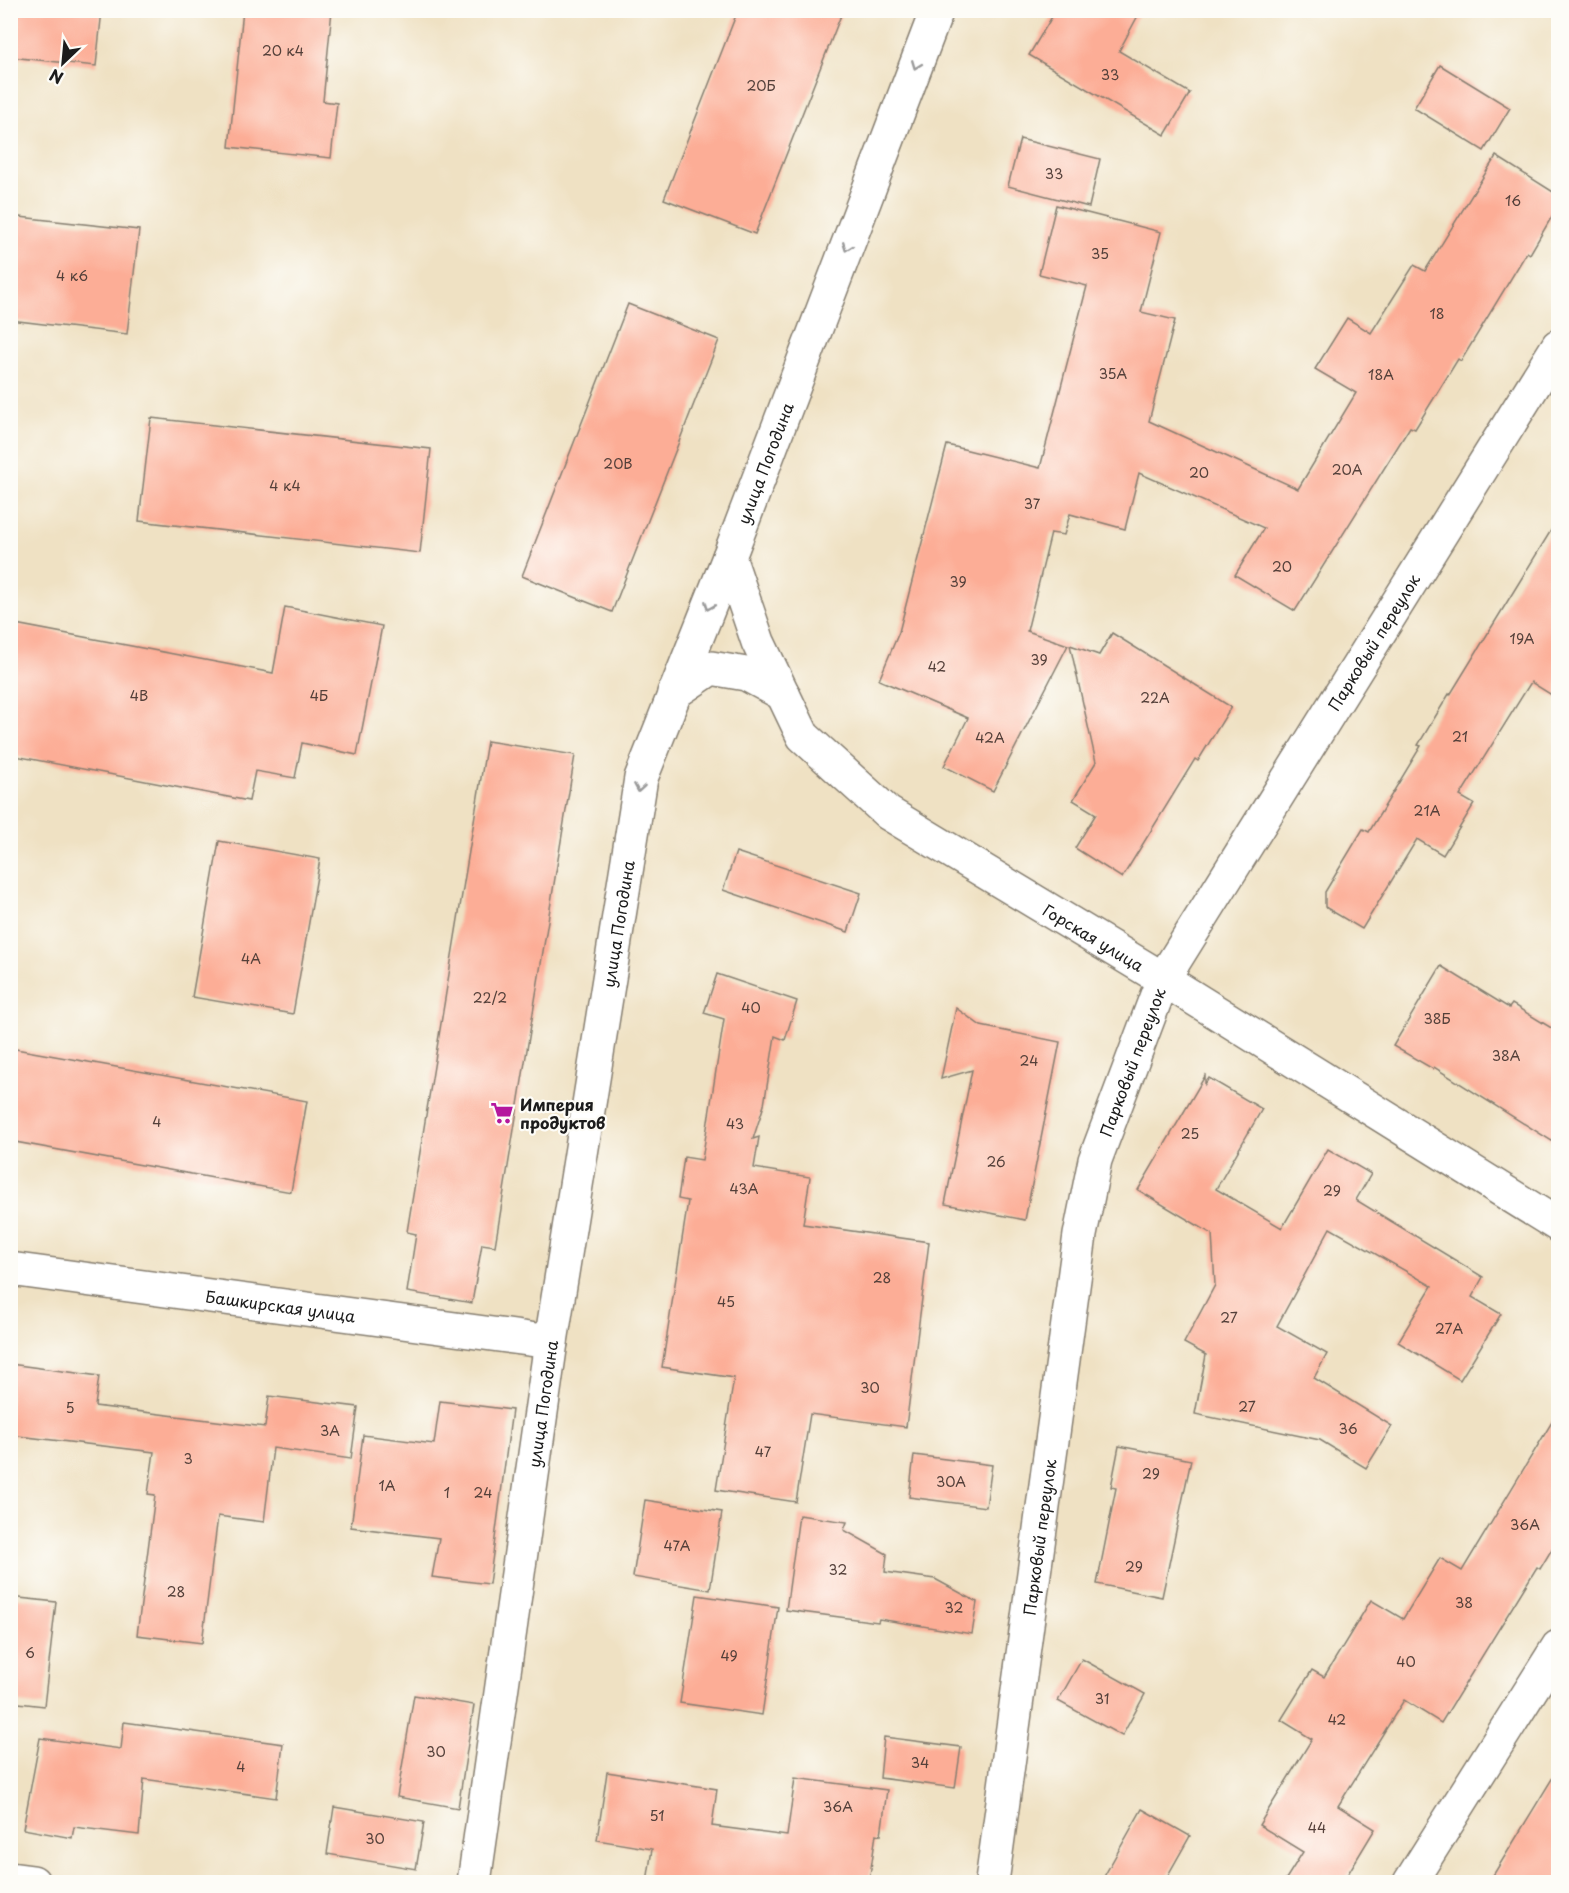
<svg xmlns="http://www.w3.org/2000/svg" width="1569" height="1893" viewBox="0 0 1569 1893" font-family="'Playpen Sans',sans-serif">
  <rect width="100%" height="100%" fill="#fdfcf7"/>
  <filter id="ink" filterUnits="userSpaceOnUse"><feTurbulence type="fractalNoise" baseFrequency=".0167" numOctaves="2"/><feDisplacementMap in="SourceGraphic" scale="12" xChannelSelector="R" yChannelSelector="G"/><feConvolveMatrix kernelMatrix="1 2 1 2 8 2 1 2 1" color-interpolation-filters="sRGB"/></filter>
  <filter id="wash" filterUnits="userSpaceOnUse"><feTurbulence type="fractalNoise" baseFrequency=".008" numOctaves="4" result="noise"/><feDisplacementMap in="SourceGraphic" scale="24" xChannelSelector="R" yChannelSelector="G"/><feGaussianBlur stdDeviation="1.35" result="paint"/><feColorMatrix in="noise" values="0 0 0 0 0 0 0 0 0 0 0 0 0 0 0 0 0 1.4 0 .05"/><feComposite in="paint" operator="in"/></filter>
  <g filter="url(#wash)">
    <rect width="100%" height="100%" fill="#efe1c3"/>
    <g id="blocks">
      <!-- building -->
      <g fill="#fcad96">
        <path d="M 10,10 L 102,10 L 96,66 L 10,57 Z"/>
        <path d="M 243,10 L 332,10 L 323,101 L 337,103 L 331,158 L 229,147 Z"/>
        <path d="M 738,10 L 843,10 L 755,234 L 664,199 Z"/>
        <path d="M 1056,10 L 1141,10 L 1119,51 L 1190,93 L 1165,135 L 1029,55 Z"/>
        <path d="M 1440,65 L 1510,108 L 1484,151 L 1414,108 Z"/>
        <path d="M 1020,139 L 1100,159 L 1089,207 L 1008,186 Z"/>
        <path d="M 1496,156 L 1558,195 L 1558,206 L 1530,254 L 1527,252 L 1461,361 L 1458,359 L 1415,429 L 1410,427 L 1295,611 L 1235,575 L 1264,528 L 1139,473 L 1125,529 L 1070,514 L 1064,535 L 1051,533 L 1027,631 L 1068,645 L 993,791 L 944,766 L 968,718 L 879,680 L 899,632 L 947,445 L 1040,468 L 1087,286 L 1039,274 L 1056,205 L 1161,232 L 1141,312 L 1175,320 L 1149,421 L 1298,489 L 1356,393 L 1315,369 L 1347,318 L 1371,333 L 1414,265 L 1425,271 Z"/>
        <path d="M 10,216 L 139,230 L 127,334 L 10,320 Z"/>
        <path d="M 628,304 L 719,340 L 612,612 L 522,576 Z"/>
        <path d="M 151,418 L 431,449 L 420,553 L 139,521 Z"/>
        <path d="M 1558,519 L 1558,699 L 1531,682 L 1460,796 L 1474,804 L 1443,855 L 1417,839 L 1362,929 L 1325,907 L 1325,892 L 1363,829 L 1369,832 L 1421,746 L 1418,745 L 1449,694 L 1450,695 Z"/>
        <path d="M 285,607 L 382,626 L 357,755 L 302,743 L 295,778 L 255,771 L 249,801 L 10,755 L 10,623 L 273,673 Z"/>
        <path d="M 1112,633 L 1231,707 L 1198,761 L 1195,759 L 1122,878 L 1075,848 L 1096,814 L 1073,800 L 1096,762 L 1070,645 L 1099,655 Z"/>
        <path d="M 487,741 L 575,755 L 495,1246 L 482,1244 L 472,1303 L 407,1292 L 416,1234 L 407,1232 Z"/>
        <path d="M 219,841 L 320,859 L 293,1014 L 192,997 Z"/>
        <path d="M 736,852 L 861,893 L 848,932 L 723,890 Z"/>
        <path d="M 1441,966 L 1509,1008 L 1512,1004 L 1558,1032 L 1558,1145 L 1434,1067 L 1433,1069 L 1393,1046 Z"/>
        <path d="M 717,974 L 797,1001 L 785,1040 L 775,1036 L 764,1105 L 753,1139 L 759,1137 L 754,1168 L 810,1177 L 803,1224 L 929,1242 L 906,1427 L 810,1414 L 796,1502 L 716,1490 L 734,1378 L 662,1367 L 688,1201 L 678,1199 L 684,1157 L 702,1160 L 724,1019 L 704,1013 Z"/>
        <path d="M 956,1008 L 981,1026 L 1060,1042 L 1025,1220 L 945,1204 L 972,1070 L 941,1079 Z"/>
        <path d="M 10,1048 L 307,1101 L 291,1192 L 10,1141 Z"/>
        <path d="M 1205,1076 L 1205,1084 L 1209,1078 L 1262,1109 L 1216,1189 L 1282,1228 L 1328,1149 L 1371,1174 L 1356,1200 L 1483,1277 L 1472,1297 L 1501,1314 L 1460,1380 L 1398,1342 L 1432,1286 L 1330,1228 L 1277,1326 L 1327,1354 L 1314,1378 L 1392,1426 L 1366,1468 L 1320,1440 L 1195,1414 L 1206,1355 L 1184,1343 L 1215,1285 L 1212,1234 L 1138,1190 Z"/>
        <path d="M 10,1364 L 99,1376 L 95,1406 L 265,1427 L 269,1396 L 358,1407 L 351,1459 L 273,1448 L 264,1522 L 218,1516 L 202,1643 L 137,1635 L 155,1495 L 148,1494 L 154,1452 L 10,1435 Z"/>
        <path d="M 440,1401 L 512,1410 L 489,1584 L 432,1577 L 439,1538 L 351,1527 L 363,1435 L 434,1444 Z"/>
        <path d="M 1558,1412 L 1558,1539 L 1540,1569 L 1537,1567 L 1441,1723 L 1404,1700 L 1338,1806 L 1375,1829 L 1343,1882 L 1284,1882 L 1303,1852 L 1259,1825 L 1312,1739 L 1281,1720 L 1312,1670 L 1324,1677 L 1371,1600 L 1403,1619 L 1440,1558 L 1462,1571 Z"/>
        <path d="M 1119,1446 L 1191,1460 L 1162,1597 L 1097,1584 L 1116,1488 L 1111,1487 Z"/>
        <path d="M 914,1455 L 992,1465 L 986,1507 L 909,1497 Z"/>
        <path d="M 645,1500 L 722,1512 L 710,1590 L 633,1577 Z"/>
        <path d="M 799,1515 L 847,1522 L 844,1530 L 887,1554 L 885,1572 L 935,1579 L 977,1602 L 972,1634 L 879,1619 L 878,1622 L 786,1610 Z"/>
        <path d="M 697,1595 L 778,1607 L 762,1715 L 680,1703 Z"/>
        <path d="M 10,1597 L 56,1602 L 44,1706 L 10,1702 Z"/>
        <path d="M 1082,1659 L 1145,1694 L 1122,1736 L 1058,1701 Z"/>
        <path d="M 414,1695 L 474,1705 L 458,1808 L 397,1797 Z"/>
        <path d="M 124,1722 L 283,1744 L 276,1798 L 144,1779 L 139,1835 L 74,1827 L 72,1838 L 23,1829 L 40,1738 L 121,1749 Z"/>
        <path d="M 884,1737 L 961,1747 L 955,1788 L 880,1778 Z"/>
        <path d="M 1558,1769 L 1558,1882 L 1489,1882 Z"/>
        <path d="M 607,1772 L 717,1789 L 712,1826 L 787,1836 L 795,1778 L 887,1790 L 881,1835 L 876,1834 L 869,1882 L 647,1882 L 652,1849 L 597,1840 Z"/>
        <path d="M 334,1807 L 424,1822 L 416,1869 L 327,1854 Z"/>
        <path d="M 1142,1809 L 1190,1836 L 1164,1882 L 1101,1882 Z"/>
      </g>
    </g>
  </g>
  <g filter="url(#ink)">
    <use href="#blocks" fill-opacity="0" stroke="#867e70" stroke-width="1.5"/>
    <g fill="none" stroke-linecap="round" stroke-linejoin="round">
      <!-- minor casing -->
      <g stroke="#867e70" stroke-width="36">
        <g id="minor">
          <path id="s1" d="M 729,557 L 758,642 L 803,736 L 888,813 L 1163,979 L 1558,1225"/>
          <path d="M 674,693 L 711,668 L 746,674 L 783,694"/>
          <path id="s2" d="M 10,1269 L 551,1342"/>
          <path d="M 10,1879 L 33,1882"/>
          <path id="s3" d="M 992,1882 L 1080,1235 L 1095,1160 L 1163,979 L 1558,346"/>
          <path d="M 1410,1882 L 1558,1647"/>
        </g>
      </g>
      <!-- tertiary casing -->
      <g stroke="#867e70" stroke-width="36">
        <g id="tertiary">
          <path id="s4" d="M 474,1882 L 551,1342 L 641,778 L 729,557 L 937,10"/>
        </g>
      </g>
      <!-- minor -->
      <use href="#minor" stroke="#fff" stroke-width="33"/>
      <!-- tertiary -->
      <use href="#tertiary" stroke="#fff" stroke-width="33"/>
    </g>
    <!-- one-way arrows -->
    <defs><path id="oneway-chevron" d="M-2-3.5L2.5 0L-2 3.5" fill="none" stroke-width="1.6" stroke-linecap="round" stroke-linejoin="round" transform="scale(1.5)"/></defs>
    <g stroke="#999">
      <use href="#oneway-chevron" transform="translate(916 65) rotate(111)"/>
      <use href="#oneway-chevron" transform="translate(847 247) rotate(111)"/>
      <use href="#oneway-chevron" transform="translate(709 606) rotate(112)"/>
      <use href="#oneway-chevron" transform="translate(639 788) rotate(99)"/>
    </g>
  </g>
  <!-- icons -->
  <defs>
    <g id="supermarket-bare" transform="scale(1.8)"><path d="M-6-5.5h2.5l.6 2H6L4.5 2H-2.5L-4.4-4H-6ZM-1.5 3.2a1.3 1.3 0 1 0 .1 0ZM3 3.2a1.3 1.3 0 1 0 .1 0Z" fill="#b5179e" stroke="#fdfcf7" stroke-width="2.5" paint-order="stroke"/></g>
  </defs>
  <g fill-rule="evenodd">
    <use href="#supermarket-bare" x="502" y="1113"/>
  </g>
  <g text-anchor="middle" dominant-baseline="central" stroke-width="4.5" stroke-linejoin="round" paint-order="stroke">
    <!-- number labels -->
    <g font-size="14" fill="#54403a">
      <text x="283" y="50">20 к4</text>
      <text x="1110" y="74">33</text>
      <text x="761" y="85">20Б</text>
      <text x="1054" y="173">33</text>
      <text x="1513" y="200">16</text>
      <text x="1100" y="253">35</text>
      <text x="72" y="275">4 к6</text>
      <text x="1437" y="313">18</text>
      <text x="1113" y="373">35А</text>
      <text x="1381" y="374">18А</text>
      <text x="618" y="463">20В</text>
      <text x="1347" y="469">20А</text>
      <text x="1199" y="472">20</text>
      <text x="285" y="485">4 к4</text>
      <text x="1032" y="503">37</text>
      <text x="1282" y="566">20</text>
      <text x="958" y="581">39</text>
      <text x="1522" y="638">19А</text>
      <text x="1039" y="659">39</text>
      <text x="937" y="666">42</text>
      <text x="139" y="695">4В</text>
      <text x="319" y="695">4Б</text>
      <text x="1155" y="697">22А</text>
      <text x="1460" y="736">21</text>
      <text x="990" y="737">42А</text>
      <text x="1427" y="810">21А</text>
      <text x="251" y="958">4А</text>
      <text x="490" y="997">22/2</text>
      <text x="751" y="1007">40</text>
      <text x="1437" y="1018">38Б</text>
      <text x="1506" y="1055">38А</text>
      <text x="1029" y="1060">24</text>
      <text x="157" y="1121">4</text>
      <text x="735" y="1123">43</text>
      <text x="1190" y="1133">25</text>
      <text x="996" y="1161">26</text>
      <text x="744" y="1188">43А</text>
      <text x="1332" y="1190">29</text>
      <text x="882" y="1277">28</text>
      <text x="726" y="1301">45</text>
      <text x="1229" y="1317">27</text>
      <text x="1449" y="1328">27А</text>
      <text x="870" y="1387">30</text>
      <text x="1247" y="1406">27</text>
      <text x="70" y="1407">5</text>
      <text x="1348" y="1428">36</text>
      <text x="330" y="1430">3А</text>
      <text x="763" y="1451">47</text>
      <text x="188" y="1458">3</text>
      <text x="1151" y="1473">29</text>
      <text x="951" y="1481">30А</text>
      <text x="387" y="1485">1А</text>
      <text x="447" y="1492">1</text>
      <text x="483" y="1492">24</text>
      <text x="1525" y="1524">36А</text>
      <text x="677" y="1545">47А</text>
      <text x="1134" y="1566">29</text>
      <text x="838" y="1569">32</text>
      <text x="176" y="1591">28</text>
      <text x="1464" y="1602">38</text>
      <text x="954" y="1607">32</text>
      <text x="30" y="1652">6</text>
      <text x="729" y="1655">49</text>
      <text x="1406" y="1661">40</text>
      <text x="1102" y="1698">31</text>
      <text x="1337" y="1719">42</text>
      <text x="436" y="1751">30</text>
      <text x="920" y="1762">34</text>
      <text x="241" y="1766">4</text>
      <text x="838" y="1806">36А</text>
      <text x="657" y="1815">51</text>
      <text x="1317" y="1827">44</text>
      <text x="375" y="1838">30</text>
    </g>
    <!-- street labels -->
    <g font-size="16" fill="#1c1c1c" stroke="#fdfcf7">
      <text stroke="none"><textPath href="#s4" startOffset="1455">улица Погодина</textPath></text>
      <text stroke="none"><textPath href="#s3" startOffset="1320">Парковый переулок</textPath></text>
      <text stroke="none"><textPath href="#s4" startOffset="969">улица Погодина</textPath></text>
      <text stroke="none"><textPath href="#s1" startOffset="549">Горская улица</textPath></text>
      <text stroke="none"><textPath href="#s3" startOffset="834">Парковый переулок</textPath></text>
      <text stroke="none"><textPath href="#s2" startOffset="273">Башкирская улица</textPath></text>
      <text stroke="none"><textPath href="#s4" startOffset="483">улица Погодина</textPath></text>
      <text stroke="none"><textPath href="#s3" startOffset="348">Парковый переулок</textPath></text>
    </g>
    <!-- poi labels -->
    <g font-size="16" font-weight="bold" fill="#1c1c1c" stroke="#fdfcf7" text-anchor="start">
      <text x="520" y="1104">Империя<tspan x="520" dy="18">продуктов</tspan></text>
    </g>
  </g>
  <!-- margin -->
  <rect width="1569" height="1893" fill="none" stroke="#fdfcf7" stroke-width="36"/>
  <!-- north arrow -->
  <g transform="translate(63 63) rotate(206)" stroke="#fdfcf7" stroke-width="4.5" paint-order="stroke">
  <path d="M0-4.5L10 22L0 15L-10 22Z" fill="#1c1c1c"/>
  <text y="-9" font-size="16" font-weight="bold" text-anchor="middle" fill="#1c1c1c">N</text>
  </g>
</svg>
